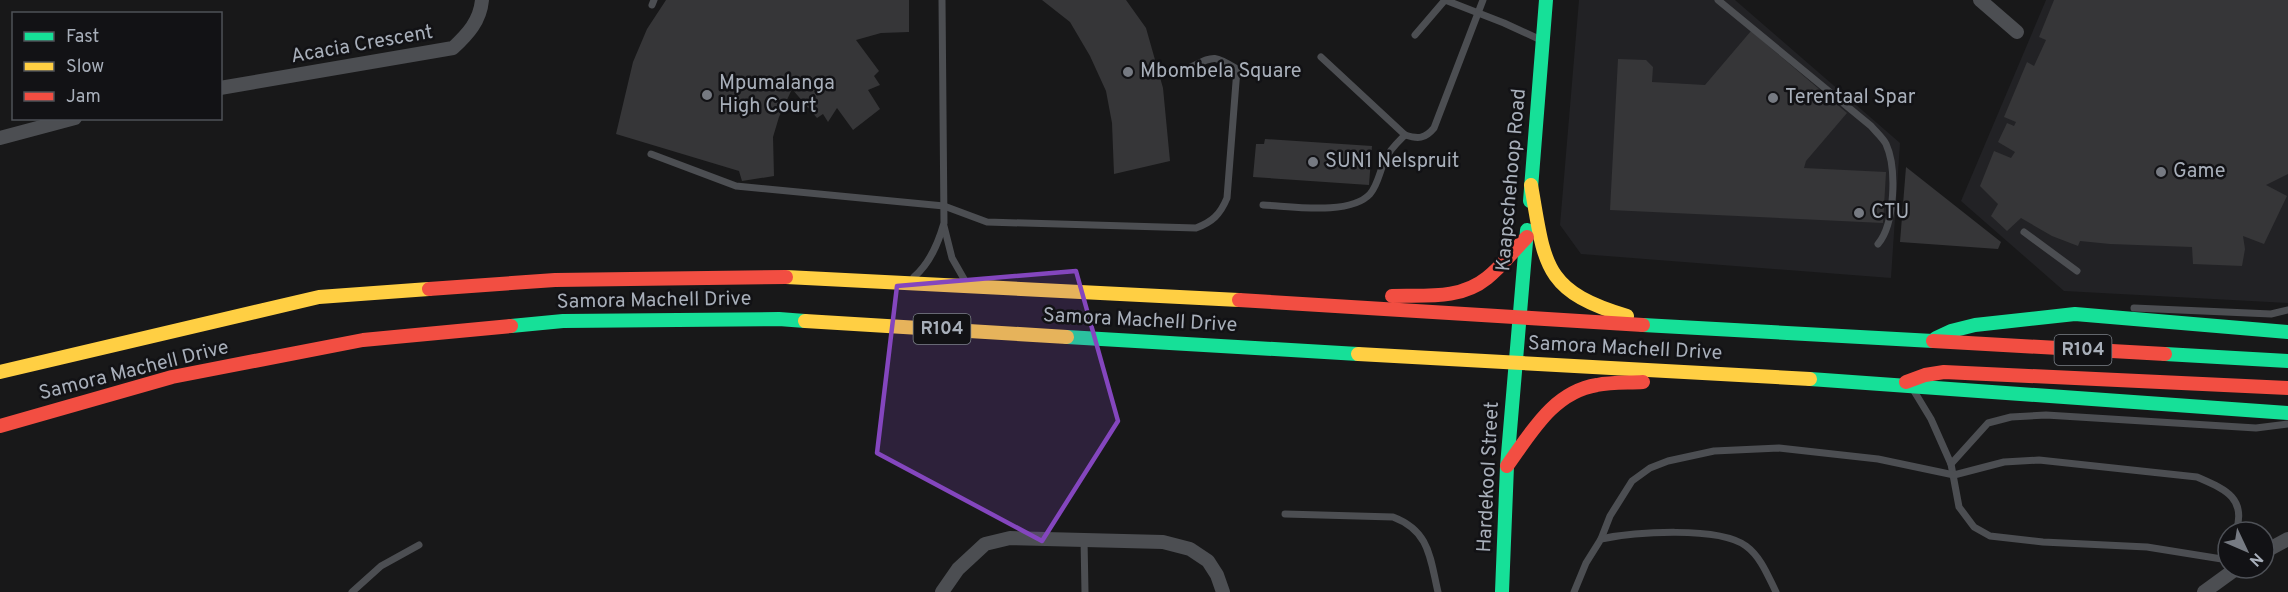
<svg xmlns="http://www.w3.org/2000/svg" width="2288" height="592" viewBox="0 0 2288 592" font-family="Overpass,sans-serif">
  <rect width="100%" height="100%" fill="#181819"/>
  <!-- built -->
  <g fill="#222225">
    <path d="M 1579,0 L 1735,0 L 1900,143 L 1891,278 L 1581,254 L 1560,225 Z"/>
    <path d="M 2046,0 L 2288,0 L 2288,303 L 2064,291 L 1961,201 Z"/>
  </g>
  <!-- building -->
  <g fill="#363638">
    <path d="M 666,0 L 909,0 L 909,32 L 881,33 L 856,40 L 879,71 L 874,76 L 880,85 L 868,90 L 880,109 L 853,130 L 837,108 L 828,122 L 823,114 L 817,118 L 792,89 L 779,117 L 773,137 L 774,176 L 742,181 L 739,171 L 616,134 L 633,62 L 647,29 Z"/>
    <path d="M 1042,0 L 1126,0 L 1146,28 L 1163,88 L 1170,161 L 1114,174 L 1112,123 L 1106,91 L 1090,56 L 1070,22 Z"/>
    <path d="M 2054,0 L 2288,0 L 2288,174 L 2266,185 L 2287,196 L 2264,244 L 2243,236 L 2245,249 L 2242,266 L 2193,264 L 2192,247 L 2110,244 L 2080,241 L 2078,246 L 2052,236 L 2021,218 L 2007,231 L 1991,216 L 1998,204 L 1980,186 L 1994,151 L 2011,158 L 2015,152 L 1998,142 L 2007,123 L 2014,126 L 2016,122 L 2004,117 L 2027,62 L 2034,66 L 2046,40 L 2039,37 Z"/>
    <path d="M 1751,31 L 1847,113 L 1806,161 L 1804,168 L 1886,172 L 1883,223 L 1610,210 L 1618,59 L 1646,60 L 1653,67 L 1652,82 L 1705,85 Z"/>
    <path d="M 1265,139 L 1372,146 L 1369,185 L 1253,177 L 1256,144 L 1264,144 Z"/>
    <path d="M 1906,167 L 2001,242 L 1998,249 L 1900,242 Z"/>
  </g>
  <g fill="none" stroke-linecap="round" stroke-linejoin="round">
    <!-- lane -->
    <g stroke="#4c4e52" stroke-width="7">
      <path d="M 1445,0 L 1504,23 L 1541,40"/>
      <path d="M 1718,0 L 1871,126 C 1876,132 1883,138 1886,144 C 1897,168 1895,224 1878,244"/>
      <path d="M 652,5 L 654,0"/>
      <path d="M 1415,35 L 1445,0"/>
      <path d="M 1321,57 L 1405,135 C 1418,139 1425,139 1434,128 L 1483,0"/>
      <path d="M 651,154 L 736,186 L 944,206 L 987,222 L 1196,228 C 1212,222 1220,215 1227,198 L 1237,69 C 1213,54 1214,56 1189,68"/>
      <path d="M 1263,205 C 1290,206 1350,216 1370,194 C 1378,185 1380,170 1385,160 C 1389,150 1398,142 1405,135"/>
      <path d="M 944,226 L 952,258 L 964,279"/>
      <path d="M 2024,232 L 2077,271"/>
      <path d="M 914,277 C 930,263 938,244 944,223 L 942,0"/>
      <path d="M 2134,308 L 2271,314 L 2288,310"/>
      <path d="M 1914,391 L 1931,419 L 1951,464 L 1959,507 L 1974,527 L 1990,536 L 2043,542 L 2147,547 L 2228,560"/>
      <path d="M 1951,464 L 1988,423 L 2011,417 L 2046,415 L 2256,428 L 2288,424"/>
      <path d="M 1285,514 L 1393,517 C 1430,531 1430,558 1438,592"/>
      <path d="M 1084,539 L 1085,592"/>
      <path d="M 1601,539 L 1610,516 L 1632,481 L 1650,468 L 1668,461 L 1714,451 L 1779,448 L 1878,459 L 1954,475 L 2004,462 L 2039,460 L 2197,477 C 2224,489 2247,497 2236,532"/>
      <path d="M 352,592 L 381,566 L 419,545"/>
      <path d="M 1574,592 L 1586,563 L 1601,539 C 1634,532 1719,526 1746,546 C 1761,557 1768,576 1776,592"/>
    </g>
    <!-- street -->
    <g stroke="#4c4e52" stroke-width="14">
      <path d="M 1980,0 L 2017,32"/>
      <path d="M 220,88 L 453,48 C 468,34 480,21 482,0"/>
      <path d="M 0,138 L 75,118"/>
      <path d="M 2264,552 L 2288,539"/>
      <path d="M 942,592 L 958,569 L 985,544 L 1010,538 L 1163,542 L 1190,549 L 1208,561 L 1217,575 L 1223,592"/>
      <path d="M 2204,592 L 2237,568"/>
    </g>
    <!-- fast -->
    <g stroke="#16e098" stroke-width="14">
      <path d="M 1530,201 L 1546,0"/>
      <path d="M 1643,325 L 1933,341"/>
      <path d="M 511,326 L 563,321 L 779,319 L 805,321"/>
      <path d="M 1067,337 L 1358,354"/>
      <path d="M 1936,338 L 1951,331 L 1975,325 L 2075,314 L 2288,332"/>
      <path d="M 2165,354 L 2288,361"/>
      <path d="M 1810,379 L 2288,413"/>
      <path d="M 1502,592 L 1507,466 L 1527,230"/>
    </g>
    <!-- slow -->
    <g stroke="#ffcf43" stroke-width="14">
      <path d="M 1531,185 C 1545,264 1542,291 1627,316"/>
      <path d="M 786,277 L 1239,300"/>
      <path d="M 805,321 L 1067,337"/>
      <path d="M 1358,354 L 1810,379"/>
      <path d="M 0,372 L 319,297 L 429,289"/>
    </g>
    <!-- jam -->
    <g stroke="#f24e42" stroke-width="14">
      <path d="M 429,289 L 555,280 L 786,277"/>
      <path d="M 1392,296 C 1425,295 1460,300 1487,278 C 1502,266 1514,250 1527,237"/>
      <path d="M 1239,300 L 1643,325"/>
      <path d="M 1933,341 L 2165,354"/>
      <path d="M 1906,382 L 1925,375 L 1944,372 L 2288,388"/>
      <path d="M 0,426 L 172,377 L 363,340 L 511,326"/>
      <path d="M 1507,466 C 1531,433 1553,392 1597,385 C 1612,382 1628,383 1643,382"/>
    </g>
  </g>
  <!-- marked area -->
  <path fill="#8446be" fill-opacity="0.2" stroke="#8446be" stroke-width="4.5" stroke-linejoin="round" d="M 1076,271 L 1118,421 L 1042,541 L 877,453 L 897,286 Z"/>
  <!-- markers -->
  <g fill="#767a82" stroke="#121215" stroke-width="2">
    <circle cx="1128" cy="72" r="6"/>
    <circle cx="707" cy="95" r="6"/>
    <circle cx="1773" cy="98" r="6"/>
    <circle cx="1313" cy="162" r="6"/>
    <circle cx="2161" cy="172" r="6"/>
    <circle cx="1859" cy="213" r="6"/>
  </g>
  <g text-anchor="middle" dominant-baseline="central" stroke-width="5" stroke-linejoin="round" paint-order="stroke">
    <!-- shield labels -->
    <g fill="#121215" stroke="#7b8088" stroke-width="1.5">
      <rect x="913.5" y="314" width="57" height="30" rx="4.5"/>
      <rect x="2054.5" y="335" width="57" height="30" rx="4.5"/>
    </g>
    <g font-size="18" font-weight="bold" fill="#a8afba">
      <text x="942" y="329">R104</text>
      <text x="2083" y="350">R104</text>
    </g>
    <!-- street labels -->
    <g font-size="20" fill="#a8afba" stroke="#121215">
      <text transform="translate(362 45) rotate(-10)">Acacia Crescent</text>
      <text transform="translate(1512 180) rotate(-85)">Kaapschehoop Road</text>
      <text transform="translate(654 301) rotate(-1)">Samora Machell Drive</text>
      <text transform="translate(1140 321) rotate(3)">Samora Machell Drive</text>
      <text transform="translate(1625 349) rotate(3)">Samora Machell Drive</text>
      <text transform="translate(134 371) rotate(-14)">Samora Machell Drive</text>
      <text transform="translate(1489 477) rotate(-87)">Hardekool Street</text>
    </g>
    <!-- poi labels -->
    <g font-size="20" fill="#a8afba" stroke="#121215" text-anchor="start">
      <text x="1140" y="72">Mbombela Square</text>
      <text x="719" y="84">Mpumalanga<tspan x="719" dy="23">High Court</tspan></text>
      <text x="1785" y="98">Terentaal Spar</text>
      <text x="1325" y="162">SUN1 Nelspruit</text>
      <text x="2173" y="172">Game</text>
      <text x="1871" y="213">CTU</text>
    </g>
  </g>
  <!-- legend -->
  <rect x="12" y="12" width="210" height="108" fill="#121215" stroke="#4e5157" stroke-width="1.5"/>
  <rect x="24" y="32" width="30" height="9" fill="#16e098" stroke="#4e5157" stroke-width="1.5"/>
  <text x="66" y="42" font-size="18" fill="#a8afba">Fast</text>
  <rect x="24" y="62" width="30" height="9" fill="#ffcf43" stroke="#4e5157" stroke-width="1.5"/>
  <text x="66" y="72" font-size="18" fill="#a8afba">Slow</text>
  <rect x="24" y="92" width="30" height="9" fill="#f24e42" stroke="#4e5157" stroke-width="1.5"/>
  <text x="66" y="102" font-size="18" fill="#a8afba">Jam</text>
  <!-- north arrow -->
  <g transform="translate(2246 550) rotate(134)"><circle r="28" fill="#121215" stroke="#4e5157" stroke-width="1.5"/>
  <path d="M0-4.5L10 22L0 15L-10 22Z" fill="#767a82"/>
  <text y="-9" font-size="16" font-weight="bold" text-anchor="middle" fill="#a8afba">N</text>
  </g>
</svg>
